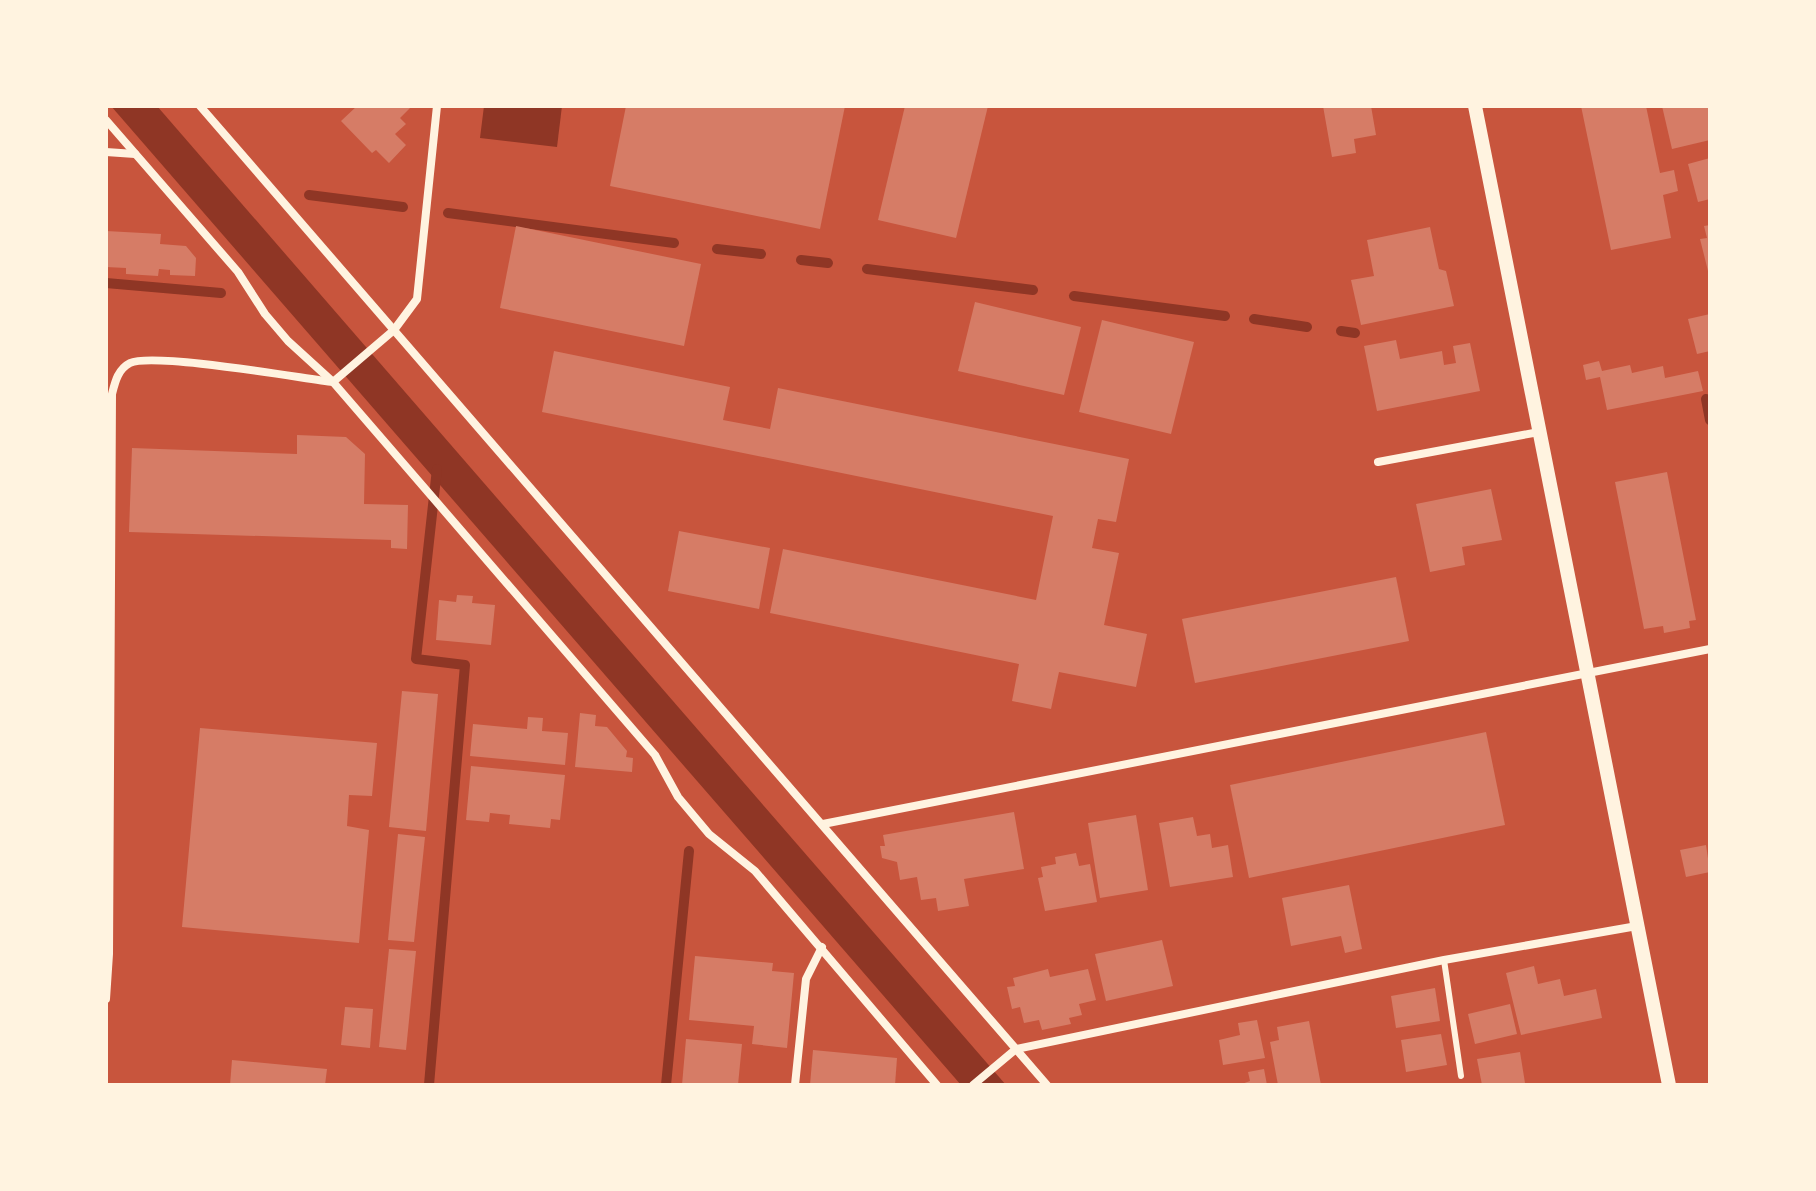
<svg xmlns="http://www.w3.org/2000/svg" width="1816" height="1191" viewBox="0 0 1816 1191" font-family="Cabin,sans-serif">
  <rect width="100%" height="100%" fill="#c8553d"/>
  <!-- water -->
  <g fill="#8f3625">
    <path d="M 111,106 L 157,106 L 1006,1085 L 961,1085 Z"/>
    <path d="M 484,106 L 562,106 L 557,147 L 480,138 Z"/>
  </g>
  <g fill="none" stroke-linecap="round" stroke-linejoin="round">
    <!-- stream -->
    <g stroke="#8f3625" stroke-width="10">
      <path d="M 309,195 L 403,207"/>
      <path d="M 448,213 L 674,243"/>
      <path d="M 717,249 L 761,254"/>
      <path d="M 801,260 L 828,263"/>
      <path d="M 867,269 L 1033,290"/>
      <path d="M 106,283 L 221,293"/>
      <path d="M 1074,296 L 1225,316"/>
      <path d="M 1254,319 L 1307,327"/>
      <path d="M 1341,331 L 1355,333"/>
      <path d="M 1706,399 L 1710,420"/>
      <path d="M 429,1085 L 465,665 L 416,659 L 437,469"/>
      <path d="M 666,1085 L 689,851"/>
    </g>
  </g>
  <!-- building -->
  <g fill="#d67c66">
    <path d="M 357,106 L 408,106 L 410,108 L 400,118 L 406,124 L 395,134 L 406,145 L 389,163 L 376,150 L 372,153 L 341,121 Z"/>
    <path d="M 626,106 L 845,106 L 820,229 L 610,186 Z"/>
    <path d="M 905,106 L 988,106 L 956,238 L 878,220 Z"/>
    <path d="M 1323,106 L 1371,106 L 1376,135 L 1354,139 L 1356,153 L 1332,157 Z"/>
    <path d="M 1581,106 L 1646,106 L 1660,173 L 1674,170 L 1678,191 L 1663,195 L 1671,238 L 1611,250 Z"/>
    <path d="M 1662,106 L 1710,106 L 1710,140 L 1672,149 Z"/>
    <path d="M 1710,158 L 1710,199 L 1698,202 L 1688,164 Z"/>
    <path d="M 1710,225 L 1710,275 L 1709,275 L 1700,239 L 1707,238 L 1704,226 Z"/>
    <path d="M 516,226 L 701,264 L 684,346 L 500,308 Z"/>
    <path d="M 1430,227 L 1439,269 L 1446,271 L 1454,306 L 1361,325 L 1351,280 L 1374,276 L 1367,240 Z"/>
    <path d="M 106,231 L 161,234 L 160,244 L 186,246 L 196,258 L 195,276 L 170,275 L 170,270 L 159,269 L 158,276 L 126,274 L 126,268 L 106,267 Z"/>
    <path d="M 975,302 L 1081,327 L 1064,395 L 958,371 Z"/>
    <path d="M 1710,314 L 1710,351 L 1697,354 L 1688,319 Z"/>
    <path d="M 1102,320 L 1194,342 L 1171,434 L 1079,412 Z"/>
    <path d="M 1396,340 L 1400,359 L 1442,351 L 1444,365 L 1456,363 L 1453,346 L 1470,343 L 1480,391 L 1377,411 L 1364,346 Z"/>
    <path d="M 554,351 L 730,387 L 723,420 L 770,429 L 778,388 L 1129,459 L 1116,522 L 1098,519 L 1092,548 L 1119,553 L 1104,625 L 1147,634 L 1136,687 L 1059,672 L 1051,709 L 1012,701 L 1019,664 L 770,613 L 783,549 L 1036,600 L 1053,516 L 542,412 Z"/>
    <path d="M 1599,361 L 1602,371 L 1630,365 L 1632,373 L 1663,366 L 1665,378 L 1698,371 L 1703,391 L 1607,410 L 1600,377 L 1586,380 L 1583,365 Z"/>
    <path d="M 297,435 L 346,437 L 365,454 L 364,504 L 408,505 L 407,549 L 391,548 L 391,540 L 129,532 L 132,448 L 297,454 Z"/>
    <path d="M 1667,472 L 1696,620 L 1689,621 L 1690,628 L 1664,633 L 1663,626 L 1644,629 L 1615,482 Z"/>
    <path d="M 1491,489 L 1502,540 L 1462,547 L 1465,565 L 1430,572 L 1416,504 Z"/>
    <path d="M 679,531 L 770,548 L 759,609 L 668,591 Z"/>
    <path d="M 1396,577 L 1409,641 L 1195,683 L 1182,619 Z"/>
    <path d="M 457,595 L 473,596 L 472,603 L 495,605 L 491,645 L 436,640 L 439,600 L 456,602 Z"/>
    <path d="M 402,691 L 438,694 L 426,831 L 389,827 Z"/>
    <path d="M 580,713 L 596,715 L 595,726 L 607,727 L 627,751 L 626,757 L 633,758 L 632,772 L 575,767 Z"/>
    <path d="M 528,717 L 543,718 L 542,731 L 568,733 L 565,765 L 470,756 L 473,724 L 527,729 Z"/>
    <path d="M 200,728 L 377,743 L 372,796 L 349,795 L 347,826 L 369,830 L 359,943 L 182,927 Z"/>
    <path d="M 1486,732 L 1505,825 L 1249,878 L 1230,785 Z"/>
    <path d="M 471,766 L 565,775 L 560,820 L 551,819 L 550,828 L 509,824 L 510,815 L 490,813 L 489,822 L 466,820 Z"/>
    <path d="M 1014,812 L 1024,869 L 964,879 L 969,906 L 938,911 L 936,898 L 921,900 L 917,877 L 900,880 L 897,862 L 882,858 L 880,846 L 885,846 L 883,835 Z"/>
    <path d="M 1136,815 L 1148,890 L 1100,898 L 1088,823 Z"/>
    <path d="M 1193,817 L 1197,836 L 1210,834 L 1212,848 L 1228,845 L 1233,877 L 1170,887 L 1159,823 Z"/>
    <path d="M 398,834 L 425,837 L 414,942 L 388,940 Z"/>
    <path d="M 1706,845 L 1710,872 L 1686,877 L 1680,850 Z"/>
    <path d="M 1076,853 L 1079,866 L 1090,864 L 1097,902 L 1045,911 L 1038,878 L 1043,877 L 1041,867 L 1056,864 L 1055,857 Z"/>
    <path d="M 1349,885 L 1362,949 L 1345,953 L 1341,936 L 1291,946 L 1282,898 Z"/>
    <path d="M 1162,940 L 1173,986 L 1106,1001 L 1095,954 Z"/>
    <path d="M 389,949 L 416,951 L 406,1050 L 379,1047 Z"/>
    <path d="M 695,956 L 773,963 L 772,971 L 794,973 L 787,1048 L 752,1044 L 754,1026 L 689,1020 Z"/>
    <path d="M 1534,966 L 1538,984 L 1560,979 L 1564,996 L 1596,989 L 1602,1018 L 1521,1035 L 1506,973 Z"/>
    <path d="M 1048,969 L 1050,977 L 1088,969 L 1096,1000 L 1079,1004 L 1082,1015 L 1069,1018 L 1071,1024 L 1042,1030 L 1039,1020 L 1024,1023 L 1020,1007 L 1012,1009 L 1007,987 L 1015,986 L 1013,978 Z"/>
    <path d="M 1435,988 L 1440,1021 L 1396,1028 L 1391,996 Z"/>
    <path d="M 1510,1004 L 1517,1034 L 1475,1044 L 1468,1014 Z"/>
    <path d="M 345,1007 L 373,1009 L 370,1048 L 341,1045 Z"/>
    <path d="M 1257,1020 L 1265,1058 L 1223,1065 L 1219,1040 L 1240,1035 L 1238,1023 Z"/>
    <path d="M 1309,1021 L 1321,1085 L 1278,1085 L 1270,1042 L 1279,1040 L 1277,1027 Z"/>
    <path d="M 1441,1034 L 1447,1065 L 1406,1072 L 1401,1040 Z"/>
    <path d="M 686,1039 L 742,1044 L 738,1085 L 682,1085 Z"/>
    <path d="M 813,1050 L 897,1058 L 895,1085 L 810,1085 Z"/>
    <path d="M 1520,1052 L 1525,1083 L 1482,1085 L 1477,1059 Z"/>
    <path d="M 232,1060 L 327,1069 L 325,1085 L 230,1085 Z"/>
    <path d="M 1264,1069 L 1267,1085 L 1239,1085 L 1250,1081 L 1248,1072 Z"/>
  </g>
  <g fill="none" stroke-linecap="round" stroke-linejoin="round">
    <!-- service -->
    <path stroke="#fff3e0" stroke-width="6" d="M 1444,960 L 1461,1076"/>
    <!-- minor -->
    <g stroke="#fff3e0" stroke-width="8">
      <path d="M 200,106 L 1047,1085"/>
      <path d="M 106,120 L 238,272 L 265,314 L 288,341 L 333,382 L 655,755 L 678,797 L 709,834 L 755,871 L 937,1085"/>
      <path d="M 106,152 L 135,154"/>
      <path d="M 1378,462 L 1539,432"/>
      <path d="M 823,824 L 1710,649"/>
      <path d="M 106,999 L 109,954 L 112,394 C 115,382 118,369 130,363 C 153,352 300,378 333,382 L 394,330 L 417,299 L 437,106"/>
      <path d="M 795,1085 L 806,979 L 822,947"/>
      <path d="M 973,1085 L 1016,1049 L 1444,960 L 1637,926"/>
    </g>
    <!-- tertiary -->
    <path stroke="#fff3e0" stroke-width="14" d="M 1475,106 L 1669,1085"/>
  </g>
  <!-- border -->
  <rect width="1816" height="1191" fill="none" stroke="#fff3e0" stroke-width="216"/>
</svg>
